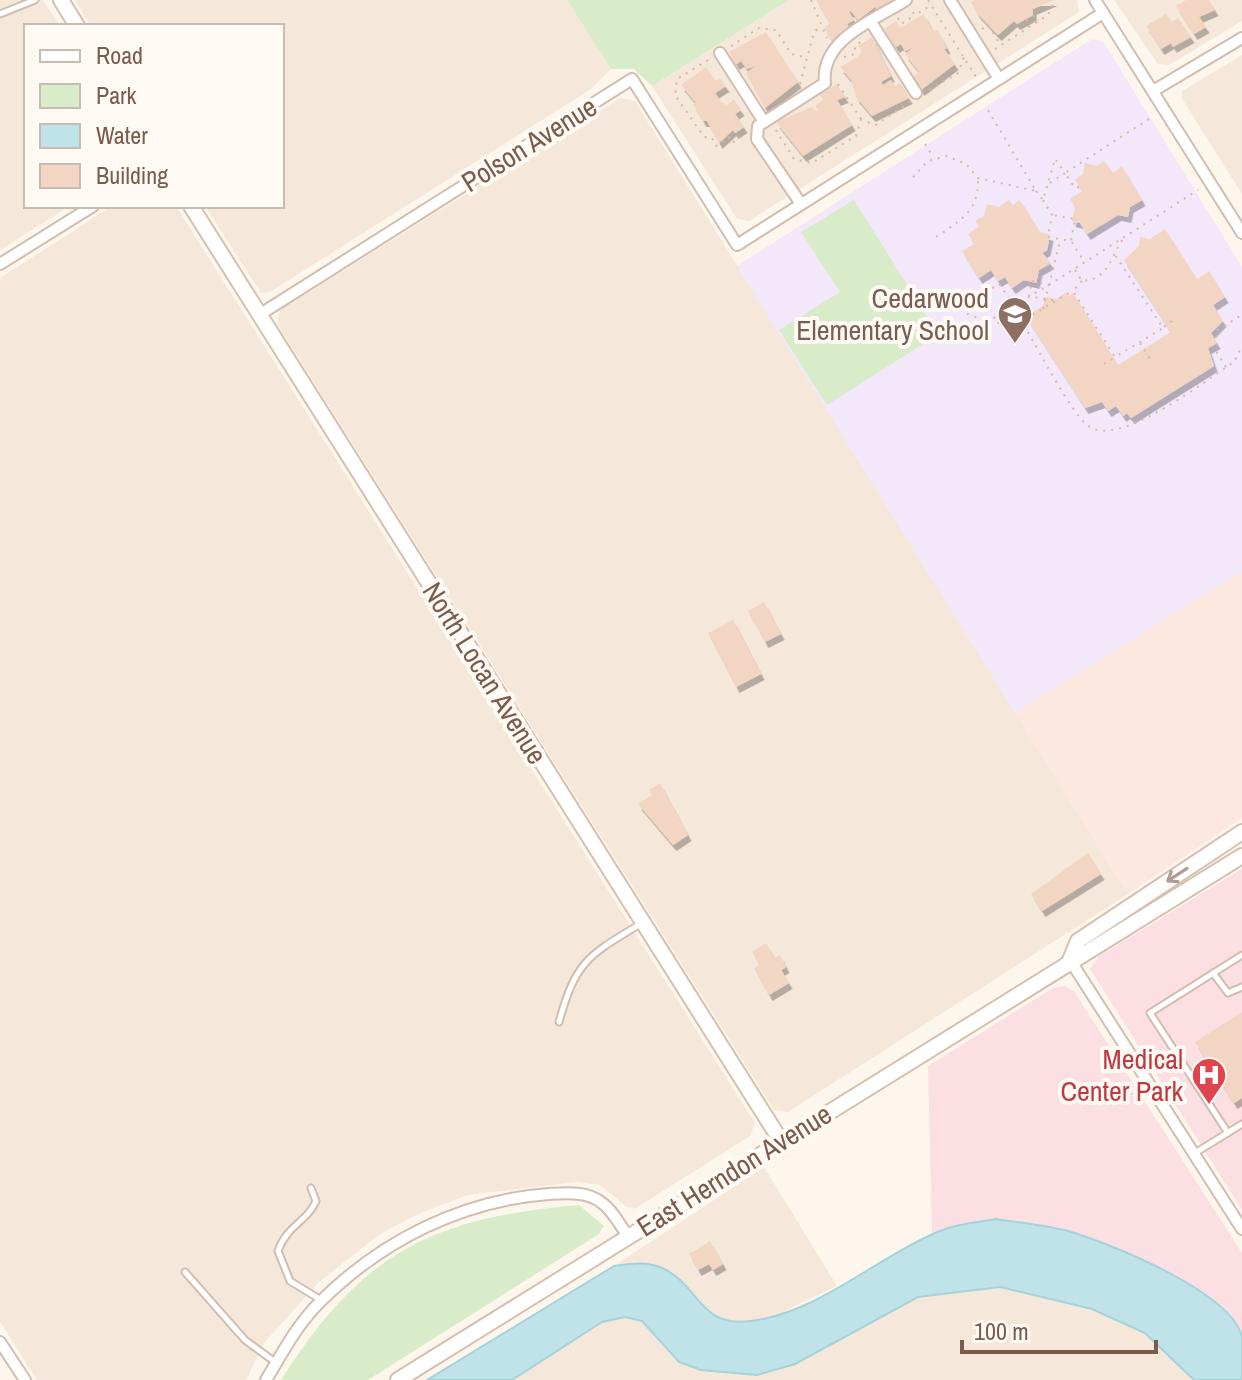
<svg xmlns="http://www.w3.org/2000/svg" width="1242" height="1380" viewBox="0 0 1242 1380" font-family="'Archivo Narrow',sans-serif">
  <defs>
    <filter id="shadow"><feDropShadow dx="3.5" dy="6" stdDeviation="0" flood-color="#0004"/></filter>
  </defs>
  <rect width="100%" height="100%" fill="#fdf6ec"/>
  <!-- residential -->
  <g fill="#f5e8da">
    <path d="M 0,0 L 43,0 L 60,26 L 26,26 L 26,206 L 70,206 L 0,250 Z"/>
    <path d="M 75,0 L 567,0 L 611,69 L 591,89 L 270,292 L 261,293 L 205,206 L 282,206 L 282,26 L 91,26 Z"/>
    <path d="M 789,0 L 1077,0 L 1079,12 L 749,221 L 737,219 L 652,86 Z"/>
    <path d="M 1114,0 L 1242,0 L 1242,21 L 1169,65 L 1158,64 Z"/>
    <path d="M 1242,55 L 1242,194 L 1181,97 L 1182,91 Z"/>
    <path d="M 620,98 L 635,101 L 1128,894 L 788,1112 L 774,1110 L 277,324 L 280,310 Z"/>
    <path d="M 112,206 L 176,206 L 755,1123 L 750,1136 L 636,1208 L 627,1207 L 600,1185 L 577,1182 L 467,1195 L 416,1215 L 380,1234 L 319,1282 L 264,1343 L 246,1380 L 37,1380 L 0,1322 L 0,278 Z"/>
    <path d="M 764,1167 L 837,1286 L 772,1317 L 749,1322 L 726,1321 L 708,1314 L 680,1281 L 640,1263 L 614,1266 Z"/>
    <path d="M 1000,1287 L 1092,1309 L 1145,1333 L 1194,1380 L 512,1380 L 602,1322 L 625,1317 L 642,1321 L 680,1362 L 701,1370 L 757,1375 L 795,1364 L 918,1297 Z"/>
  </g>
  <!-- commercial -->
  <path fill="#fde8e0" d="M 1242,571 L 1242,818 L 1128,894 L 1015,713 Z"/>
  <!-- education -->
  <path fill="#f3e8fa" d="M 1092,39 L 1103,41 L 1242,267 L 1242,571 L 1015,713 L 737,266 Z"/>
  <!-- medical -->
  <g fill="#fbdfe3">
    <path d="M 1242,869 L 1242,1210 L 1090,969 L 1099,956 Z"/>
    <path d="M 1064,986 L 1074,991 L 1242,1253 L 1242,1336 L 1230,1318 L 1206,1294 L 1180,1278 L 1068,1231 L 950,1227 L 932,1236 L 928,1066 L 1053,988 Z"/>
  </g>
  <!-- green -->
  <g fill="#d8ecc9">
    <path d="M 567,0 L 789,0 L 652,86 L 634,69 L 611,69 Z"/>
    <path d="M 854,200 L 936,331 L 934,337 L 827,405 L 779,330 L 840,292 L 801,232 Z"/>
    <path d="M 579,1205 L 604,1226 L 599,1234 L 368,1380 L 281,1380 C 362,1252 432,1218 579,1205 Z"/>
  </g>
  <!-- water -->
  <path fill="#bfe3e8" stroke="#a5d3da" stroke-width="2" d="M 996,1219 C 1020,1223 1045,1225 1068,1231 C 1109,1243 1232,1292 1242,1337 C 1242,1350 1242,1367 1242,1380 L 1194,1380 L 1145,1333 L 1092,1309 L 1000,1287 L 918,1297 L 795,1364 L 757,1375 L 701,1370 L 679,1362 L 642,1321 L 625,1317 L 602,1322 L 512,1380 L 427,1380 L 614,1266 C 630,1264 646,1261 662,1268 C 700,1285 698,1328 751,1321 C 823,1312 881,1252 948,1228 C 963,1223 981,1222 996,1219 Z"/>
  <!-- building -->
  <g fill="#f3d5c3" filter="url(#shadow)">
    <path d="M 816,0 L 891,0 L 893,2 L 878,11 L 875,7 L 858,20 L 851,11 L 849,12 L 854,20 L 847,24 L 850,29 L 832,41 L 824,28 L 830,23 Z"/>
    <path d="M 974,0 L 1054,0 L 1033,9 L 1033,15 L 1017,24 L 1014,21 L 998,35 L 977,13 L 971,2 Z"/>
    <path d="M 1186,0 L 1209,0 L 1215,10 L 1199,17 L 1206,27 L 1194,34 L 1176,6 Z"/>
    <path d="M 924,14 L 932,30 L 938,31 L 947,48 L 944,49 L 955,64 L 921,90 L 913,77 L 919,72 L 905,54 L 914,47 L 905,51 L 901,44 L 896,47 L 884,29 L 896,21 L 900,28 Z"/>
    <path d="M 1166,14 L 1172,22 L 1178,18 L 1191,37 L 1173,47 L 1171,43 L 1161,49 L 1146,26 Z"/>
    <path d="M 766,32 L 798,82 L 765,108 L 746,73 L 756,66 L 747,69 L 741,61 L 736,64 L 729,52 Z"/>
    <path d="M 872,37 L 891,76 L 881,82 L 883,85 L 891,80 L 895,86 L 900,83 L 909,98 L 872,116 L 856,97 L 851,80 L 840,67 L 857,57 L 862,52 L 858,46 Z"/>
    <path d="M 706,67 L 715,81 L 720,78 L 726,86 L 715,93 L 721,102 L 727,105 L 734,100 L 741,110 L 735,114 L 744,127 L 735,133 L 733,130 L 719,143 L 707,121 L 703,121 L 693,104 L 696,103 L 681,85 Z"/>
    <path d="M 837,84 L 845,97 L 837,100 L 852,125 L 803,156 L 776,122 L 812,107 L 820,113 L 815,106 L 823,100 L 820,95 Z"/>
    <path d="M 1104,161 L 1113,173 L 1122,166 L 1142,200 L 1130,207 L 1128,217 L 1118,215 L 1087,234 L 1080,223 L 1072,221 L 1075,207 L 1070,199 L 1082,191 L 1075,180 L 1083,174 L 1085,163 L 1097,166 Z"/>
    <path d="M 1009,200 L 1013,205 L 1020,200 L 1040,232 L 1050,235 L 1047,250 L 1042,253 L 1051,263 L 1039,270 L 1036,283 L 1024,280 L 1012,288 L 1005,277 L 998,281 L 991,270 L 979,278 L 962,251 L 974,244 L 968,234 L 979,226 L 975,221 L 984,216 L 987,204 L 999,207 Z"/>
    <path d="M 1165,229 L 1197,279 L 1209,271 L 1225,297 L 1213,305 L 1223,321 L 1211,333 L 1217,343 L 1208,348 L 1214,366 L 1131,418 L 1127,413 L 1123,416 L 1116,406 L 1108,411 L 1102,402 L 1085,408 L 1028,320 L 1033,317 L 1031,313 L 1043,306 L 1045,297 L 1056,299 L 1065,293 L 1068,296 L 1073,293 L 1118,365 L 1171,332 L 1124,260 L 1139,246 L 1140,237 L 1150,239 Z"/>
    <path d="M 764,602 L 781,634 L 765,642 L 748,611 Z"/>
    <path d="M 733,620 L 761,674 L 736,687 L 708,633 Z"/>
    <path d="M 660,783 L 688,835 L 673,845 L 638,804 L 652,795 L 649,790 Z"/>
    <path d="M 1088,853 L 1101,874 L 1042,911 L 1031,894 Z"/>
    <path d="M 766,943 L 775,958 L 780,955 L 786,967 L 781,970 L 789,983 L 769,995 L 754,968 L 759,965 L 752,952 Z"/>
    <path d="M 1242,1012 L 1242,1098 L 1234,1103 L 1195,1042 Z"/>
    <path d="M 710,1241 L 723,1264 L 713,1270 L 709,1264 L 698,1270 L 689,1254 Z"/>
  </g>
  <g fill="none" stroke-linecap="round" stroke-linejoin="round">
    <!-- lane casing -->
    <g stroke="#d1beb0" stroke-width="9">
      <g id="lane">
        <path d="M 0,14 L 35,0"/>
        <path d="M 1213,973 L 1228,993 L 1242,987"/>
        <path d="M 559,1022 C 576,960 589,955 642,923"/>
        <path d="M 1228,1133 L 1150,1013 L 1242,955"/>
        <path d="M 1195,1153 L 1242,1124"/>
        <path d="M 311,1188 L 316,1201 C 307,1222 287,1225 278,1251 L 290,1281 L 321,1300"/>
        <path d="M 185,1272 L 245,1340 L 275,1362"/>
      </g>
    </g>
    <!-- street casing -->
    <g stroke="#d1beb0" stroke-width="14">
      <g id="street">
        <path d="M 950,0 L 999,79"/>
        <path d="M 1095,0 L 1242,233"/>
        <path d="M 871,22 L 916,93"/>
        <path d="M 720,53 L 764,122"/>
        <path d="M 1153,91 L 1242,38"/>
        <path d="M 801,204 L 757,139 L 758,126 L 825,83 C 820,39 875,20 906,0"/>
        <path d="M 0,264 L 93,206"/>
        <path d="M 259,315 L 632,79 L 737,245 L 1103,13"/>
        <path d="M 1070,960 L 1242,1229"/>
        <path d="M 0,1342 L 25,1380"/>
        <path d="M 266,1380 C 283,1352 297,1324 322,1300 C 383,1240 463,1200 549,1194 C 566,1193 588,1191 602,1203 C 613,1211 621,1226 628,1237"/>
      </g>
    </g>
    <!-- secondary casing -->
    <g stroke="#d6c0b0" stroke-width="18">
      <g id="secondary">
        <path d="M 61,0 L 77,26"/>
        <path d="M 191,206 L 781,1141"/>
        <path d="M 1070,960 L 1078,941 L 1242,832"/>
        <path d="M 398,1380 L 1242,856"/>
      </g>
    </g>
    <!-- path -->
    <g stroke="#d9b8a5" stroke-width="2" stroke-dasharray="2 6" stroke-linecap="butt">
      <path d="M 811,0 L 827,38"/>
      <path d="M 928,0 L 976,77"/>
      <path d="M 913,12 L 915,15 L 930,6"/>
      <path d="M 898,18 L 901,24 L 914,16"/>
      <path d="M 1029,27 L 1025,21 L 1035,15 L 1038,20"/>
      <path d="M 982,29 L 988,25 L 1000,44"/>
      <path d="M 731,46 L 759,28 L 776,30 L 791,54 L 808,58"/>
      <path d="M 995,49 L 1048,15 L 1055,0"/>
      <path d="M 844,57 L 855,54 L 855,46 L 865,39"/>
      <path d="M 708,60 L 677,79 L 675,95 L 704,137 L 712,138 L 716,146 L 729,137 L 732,143 L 744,135"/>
      <path d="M 800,84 L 814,32 L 820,27"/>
      <path d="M 838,84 L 861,119"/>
      <path d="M 929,90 L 958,73 L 964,57"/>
      <path d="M 776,130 L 794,159 L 812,163 L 856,136 L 861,120 L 876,125 L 910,102"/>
      <path d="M 925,144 L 933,157"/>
      <path d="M 913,177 L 928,161 L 947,156 L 966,164 L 978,178 L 1036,191 L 985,105"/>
      <path d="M 1050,183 L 1065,173 L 1056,160"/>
      <path d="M 1079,187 L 1075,188 L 1065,173 L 1152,117"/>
      <path d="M 1036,191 L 1043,200 L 1055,159"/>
      <path d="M 1043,200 L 1052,215 L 1048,237 L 1071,241 L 1075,219 L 1052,215"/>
      <path d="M 936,237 C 960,221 979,211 978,179"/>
      <path d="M 1072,242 L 1083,260"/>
      <path d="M 1075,270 L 1082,281 C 1110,279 1110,257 1123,239"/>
      <path d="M 1082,281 L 1073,291 L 1115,357 L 1163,328 L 1115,255"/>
      <path d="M 1049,285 L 1198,190"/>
      <path d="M 949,298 C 967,324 1000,319 1027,331 C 1042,355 1068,408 1087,425 C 1116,451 1206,380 1234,362 L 1242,346"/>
      <path d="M 1014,305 L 1049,285 L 1060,241"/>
      <path d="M 1043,309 L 1049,285 L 1032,281 L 1029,296 L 1056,301"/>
      <path d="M 1019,323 L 1072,291"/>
      <path d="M 1020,323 L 1023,301"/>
      <path d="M 1164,327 L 1175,319"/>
      <path d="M 936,335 L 961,339 L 1014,305 L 999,284 L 976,298 L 947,296"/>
      <path d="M 1140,343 L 1150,359"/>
      <path d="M 1104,364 L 1114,358"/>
      <path d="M 1226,367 L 1217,353 L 1216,331 L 1242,315"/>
    </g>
    <!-- lane -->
    <use href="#lane" stroke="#fff" stroke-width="5"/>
    <!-- street -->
    <use href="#street" stroke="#fff" stroke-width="10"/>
    <!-- secondary -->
    <use href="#secondary" stroke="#fff" stroke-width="14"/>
  </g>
  <!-- one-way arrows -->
  <defs><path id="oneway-shaft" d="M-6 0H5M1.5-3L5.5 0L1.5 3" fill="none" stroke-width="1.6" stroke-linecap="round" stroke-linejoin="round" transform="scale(2)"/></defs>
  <use stroke="#af9d94" href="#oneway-shaft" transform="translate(1177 875) rotate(147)"/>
  <!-- icons -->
  <defs>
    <g id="school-pin" transform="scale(1.8)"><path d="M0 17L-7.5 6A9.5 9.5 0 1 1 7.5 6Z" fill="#8d6e63" stroke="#fffaf3"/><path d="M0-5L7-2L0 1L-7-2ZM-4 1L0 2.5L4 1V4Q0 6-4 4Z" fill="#fff"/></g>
    <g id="hospital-pin" transform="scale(1.8)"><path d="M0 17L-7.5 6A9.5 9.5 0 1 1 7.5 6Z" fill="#e0444e" stroke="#fffaf3"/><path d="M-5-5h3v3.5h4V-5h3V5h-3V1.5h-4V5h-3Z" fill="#fff"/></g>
  </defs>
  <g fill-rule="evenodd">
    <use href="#school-pin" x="1015" y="314"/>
    <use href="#hospital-pin" x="1209" y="1075"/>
  </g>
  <g text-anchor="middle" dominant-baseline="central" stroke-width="8" stroke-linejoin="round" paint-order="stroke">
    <!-- street labels -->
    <g font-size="28" fill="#7a5c4d" stroke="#fffaf3">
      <text transform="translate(529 144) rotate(-32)">Polson Avenue</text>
      <text transform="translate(485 673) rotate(58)">North Locan Avenue</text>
      <text transform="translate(734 1170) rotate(-32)">East Herndon Avenue</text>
    </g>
    <!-- education labels -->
    <g font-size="28" fill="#785e54" stroke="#fffaf3" text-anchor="end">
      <text x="989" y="298">Cedarwood<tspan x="989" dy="32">Elementary School</tspan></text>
    </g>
    <!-- health labels -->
    <g font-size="28" fill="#be3a42" stroke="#fffaf3" text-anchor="end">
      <text x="1183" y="1059">Medical<tspan x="1183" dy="32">Center Park</tspan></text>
    </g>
  </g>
  <!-- legend -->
  <rect x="24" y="24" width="260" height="184" fill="#fffaf3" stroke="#cabbb1" stroke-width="2"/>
  <rect x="40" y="50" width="40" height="12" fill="#ffffff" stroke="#cabbb1" stroke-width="2"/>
  <text x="96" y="64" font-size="24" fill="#7a5c4d">Road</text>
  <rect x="40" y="84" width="40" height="24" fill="#d8ecc9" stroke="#cabbb1" stroke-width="2"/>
  <text x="96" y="104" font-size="24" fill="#7a5c4d">Park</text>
  <rect x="40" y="124" width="40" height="24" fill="#bfe3e8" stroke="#cabbb1" stroke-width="2"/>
  <text x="96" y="144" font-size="24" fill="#7a5c4d">Water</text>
  <rect x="40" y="164" width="40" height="24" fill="#f3d5c3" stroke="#cabbb1" stroke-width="2"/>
  <text x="96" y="184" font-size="24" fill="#7a5c4d">Building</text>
  <!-- scale -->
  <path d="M962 1340v12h194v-12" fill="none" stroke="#7a5c4d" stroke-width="4"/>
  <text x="974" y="1340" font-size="24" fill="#7a5c4d" stroke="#fffaf3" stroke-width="6" paint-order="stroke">100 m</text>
</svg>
